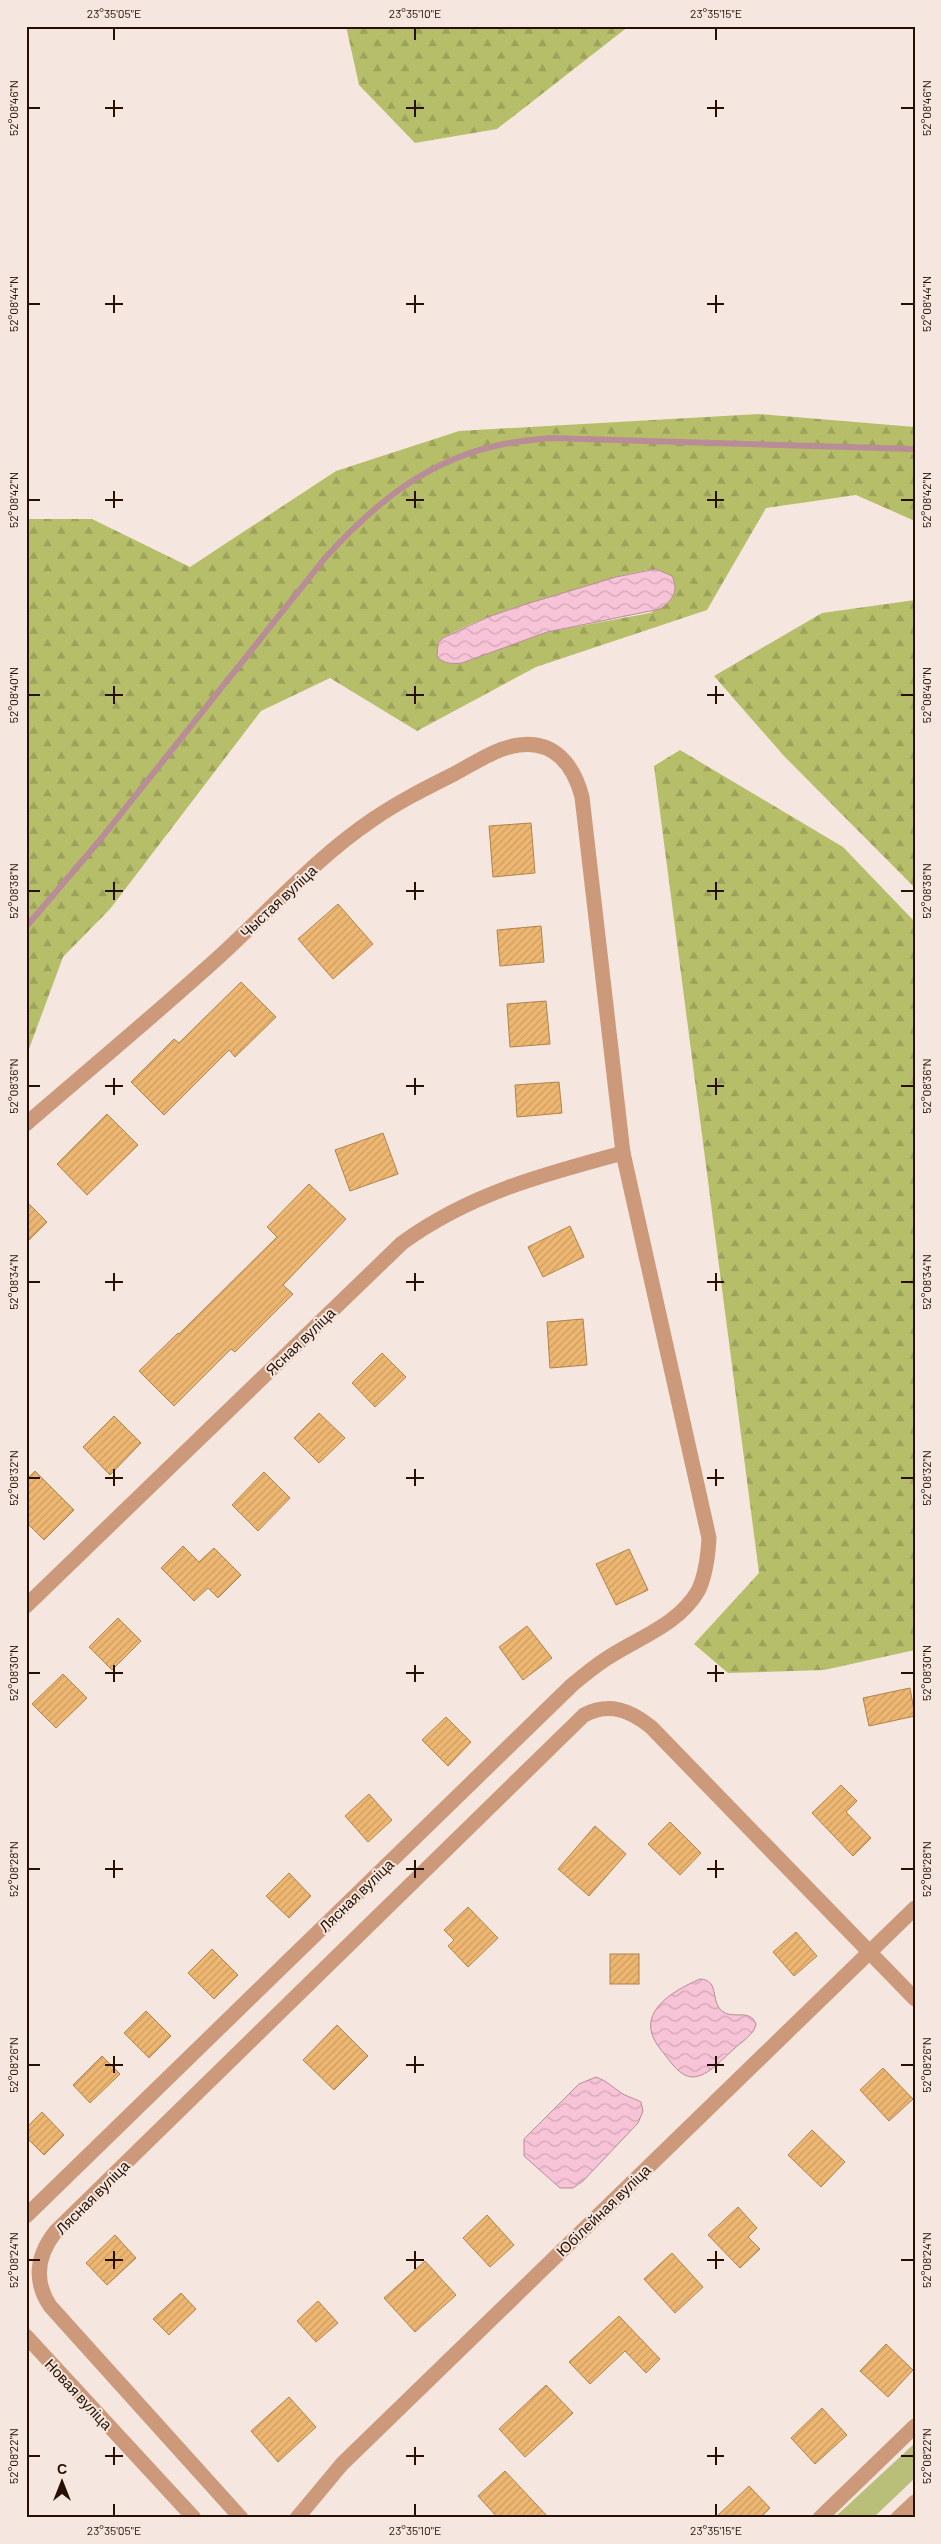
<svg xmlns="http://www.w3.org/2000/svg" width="941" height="2544" viewBox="0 0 941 2544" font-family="Barlow,sans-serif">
  <defs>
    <pattern id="forest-firs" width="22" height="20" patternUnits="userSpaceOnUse" patternTransform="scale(1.25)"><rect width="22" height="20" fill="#b7be6a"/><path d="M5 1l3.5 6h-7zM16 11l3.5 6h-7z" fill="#9da25a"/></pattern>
    <pattern id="water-waves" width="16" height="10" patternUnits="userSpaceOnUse" patternTransform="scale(1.25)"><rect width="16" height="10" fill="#f6c3d7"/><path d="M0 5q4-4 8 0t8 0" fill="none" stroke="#d3a6b7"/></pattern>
    <pattern id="building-hatch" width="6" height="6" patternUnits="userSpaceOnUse" patternTransform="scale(1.25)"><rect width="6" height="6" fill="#edb772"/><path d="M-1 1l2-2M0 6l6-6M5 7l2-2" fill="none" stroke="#cb9c61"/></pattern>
  </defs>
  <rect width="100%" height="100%" fill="#f5e7df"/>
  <!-- grass -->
  <path fill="#b9bf79" d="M 915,2443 L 915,2478 L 873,2518 L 834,2518 Z"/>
  <!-- forest -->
  <g fill="url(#forest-firs)" fill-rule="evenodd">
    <path d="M 346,26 L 629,26 L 497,129 L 415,143 L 359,85 Z"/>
    <path d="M 759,414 L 915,427 L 915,521 L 856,495 L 766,508 L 707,610 L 536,667 L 417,731 L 330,678 L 261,711 L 110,909 L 63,957 L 26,1057 L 26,519 L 92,519 L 190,567 L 336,471 L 459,431 ZM 656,569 L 669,602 L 650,613 L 547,632 L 462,663 L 443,638 C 485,615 529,603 574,590 C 601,582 628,572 656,569 Z"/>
    <path d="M 915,600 L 915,888 L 784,756 L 714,676 L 822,613 Z"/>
    <path d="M 680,750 L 843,847 L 915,922 L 915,1650 L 824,1670 L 728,1673 L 694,1644 L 759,1573 L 654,766 Z"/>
  </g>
  <!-- water -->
  <g fill="url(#water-waves)" stroke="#b88d97">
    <path d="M 656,569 L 672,576 C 679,591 673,600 660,609 L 547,632 L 462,663 C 452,664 445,664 437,657 L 438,643 L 443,638 L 488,617 L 523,605 L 616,577 Z"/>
    <path d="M 700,1979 C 720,1980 710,2001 722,2011 C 733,2020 750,2008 756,2024 C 755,2034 741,2042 734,2049 C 723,2058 709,2076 693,2077 C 683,2077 675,2068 669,2060 C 663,2052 655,2044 652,2034 C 643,2007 679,1988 700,1979 Z"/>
    <path d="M 596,2077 C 608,2081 615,2090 625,2095 C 631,2098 636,2099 641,2102 L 643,2111 L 638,2123 L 583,2181 L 573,2188 L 560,2188 L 524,2156 L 524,2139 L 579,2084 Z"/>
  </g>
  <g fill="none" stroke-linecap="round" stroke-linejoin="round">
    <!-- stream -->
    <path stroke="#b88d97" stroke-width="6" d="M 26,927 L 100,840 L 325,558 C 376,502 428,459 504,444 C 519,441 535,440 550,438 L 915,449"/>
  </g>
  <!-- building -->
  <g fill="url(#building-hatch)" stroke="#b08349">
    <path d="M 531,823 L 535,873 L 493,877 L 489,826 Z"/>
    <path d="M 338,904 L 373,944 L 333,979 L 298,939 Z"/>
    <path d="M 541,926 L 544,962 L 500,966 L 497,930 Z"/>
    <path d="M 241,982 L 276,1017 L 235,1057 L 229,1050 L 164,1115 L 131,1082 L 174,1039 L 179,1043 Z"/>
    <path d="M 546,1001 L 550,1044 L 510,1047 L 507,1004 Z"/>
    <path d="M 559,1082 L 562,1113 L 517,1117 L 515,1085 Z"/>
    <path d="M 107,1114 L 138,1145 L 87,1195 L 57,1164 Z"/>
    <path d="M 383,1133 L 398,1174 L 350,1191 L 335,1150 Z"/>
    <path d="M 309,1184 L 346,1219 L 283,1285 L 293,1294 L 235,1352 L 231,1349 L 174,1406 L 139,1371 L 178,1333 L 179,1334 L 277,1237 L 267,1227 Z"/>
    <path d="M 26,1201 L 47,1222 L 26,1243 Z"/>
    <path d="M 570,1226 L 584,1257 L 543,1277 L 528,1247 Z"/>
    <path d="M 583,1319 L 587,1365 L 550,1368 L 547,1322 Z"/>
    <path d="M 382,1353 L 406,1377 L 375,1407 L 352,1383 Z"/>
    <path d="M 319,1413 L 345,1438 L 319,1463 L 294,1438 Z"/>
    <path d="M 114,1416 L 141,1443 L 110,1475 L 83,1447 Z"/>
    <path d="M 35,1471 L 74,1510 L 44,1540 L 26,1522 L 26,1480 Z"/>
    <path d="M 264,1472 L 290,1498 L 258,1531 L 232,1505 Z"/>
    <path d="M 183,1546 L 199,1562 L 214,1548 L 241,1575 L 218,1598 L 208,1588 L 194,1601 L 161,1568 Z"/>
    <path d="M 629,1549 L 648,1590 L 616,1605 L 596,1564 Z"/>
    <path d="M 118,1618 L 141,1641 L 112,1670 L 89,1647 Z"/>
    <path d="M 527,1626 L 552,1658 L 523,1680 L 499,1647 Z"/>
    <path d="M 63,1674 L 87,1698 L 56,1728 L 32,1704 Z"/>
    <path d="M 910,1688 L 915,1716 L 869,1726 L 863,1698 Z"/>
    <path d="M 446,1717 L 471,1742 L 448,1766 L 422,1740 Z"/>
    <path d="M 841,1785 L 857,1801 L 846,1812 L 871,1838 L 853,1856 L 812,1813 Z"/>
    <path d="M 369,1794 L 392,1820 L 368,1842 L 345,1816 Z"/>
    <path d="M 670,1822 L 701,1853 L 680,1875 L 648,1844 Z"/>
    <path d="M 595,1826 L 626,1854 L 589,1896 L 558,1869 Z"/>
    <path d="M 289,1873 L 311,1896 L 289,1918 L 266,1896 Z"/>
    <path d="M 468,1907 L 498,1938 L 468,1967 L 448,1946 L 454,1940 L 444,1930 Z"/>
    <path d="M 796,1932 L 817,1956 L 794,1976 L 773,1952 Z"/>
    <path d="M 212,1949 L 238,1975 L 214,1999 L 188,1973 Z"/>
    <rect x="610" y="1954" width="29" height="30"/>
    <path d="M 146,2011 L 171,2036 L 149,2058 L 124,2033 Z"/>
    <path d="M 337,2025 L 368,2056 L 334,2090 L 303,2060 Z"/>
    <path d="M 102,2056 L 120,2074 L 90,2103 L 73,2085 Z"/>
    <path d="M 883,2068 L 913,2099 L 889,2121 L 860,2090 Z"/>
    <path d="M 42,2112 L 64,2135 L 44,2155 L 26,2137 L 26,2128 Z"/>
    <path d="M 812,2130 L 845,2162 L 821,2187 L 788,2155 Z"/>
    <path d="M 738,2207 L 757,2228 L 748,2237 L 760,2249 L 740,2268 L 708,2235 Z"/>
    <path d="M 487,2215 L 514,2245 L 490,2267 L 463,2238 Z"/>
    <path d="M 115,2235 L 136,2258 L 107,2285 L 86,2263 Z"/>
    <path d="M 672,2253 L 703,2287 L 675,2313 L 644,2279 Z"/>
    <path d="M 425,2261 L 456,2295 L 415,2332 L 384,2298 Z"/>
    <path d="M 181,2293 L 196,2309 L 169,2335 L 153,2319 Z"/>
    <path d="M 318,2301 L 338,2323 L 316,2342 L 297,2321 Z"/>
    <path d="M 619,2316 L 660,2359 L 646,2373 L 625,2351 L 590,2384 L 569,2362 Z"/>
    <path d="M 886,2344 L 913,2370 L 888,2397 L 860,2371 Z"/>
    <path d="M 546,2385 L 573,2413 L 525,2457 L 499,2429 Z"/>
    <path d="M 289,2397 L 316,2427 L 278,2462 L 251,2431 Z"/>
    <path d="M 822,2408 L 847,2435 L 815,2464 L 791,2438 Z"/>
    <path d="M 505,2471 L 549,2518 L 498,2518 L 478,2496 Z"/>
    <path d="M 749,2486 L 770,2508 L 760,2518 L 715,2518 Z"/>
  </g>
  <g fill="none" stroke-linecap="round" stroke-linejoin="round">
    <!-- minor -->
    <g stroke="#cc997a" stroke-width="15">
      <path d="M 26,1124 C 91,1068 157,1013 220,956 C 270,910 316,858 372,820 C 398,802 426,788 454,774 C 475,763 496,748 519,745 C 555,740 574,766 582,797 L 623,1153 L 709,1538 C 708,1556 706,1575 698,1591 C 679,1624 640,1637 609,1657 C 596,1665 584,1675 572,1685 L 26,2216"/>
      <path d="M 26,1606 L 402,1243 C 469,1194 544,1174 623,1153"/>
      <path d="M 26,2336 L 194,2518"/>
      <path d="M 241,2518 L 50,2306 C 33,2280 37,2255 56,2231 L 584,1715 C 609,1702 630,1710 651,1727 L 915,1999"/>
      <path d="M 297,2518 L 342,2464 L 915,1908"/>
      <path d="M 820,2518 L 915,2426"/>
    </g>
    <!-- tertiary -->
    <path stroke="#cc997a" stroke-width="15" d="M 898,2518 L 915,2502"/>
  </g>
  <!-- ticks -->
  <path fill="none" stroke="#271002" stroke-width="2" d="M 114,28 L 114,40M 415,28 L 415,40M 716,28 L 716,40M 114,100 L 114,117M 415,100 L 415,117M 716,100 L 716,117M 28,108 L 40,108M 105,108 L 123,108M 406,108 L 424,108M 707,108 L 724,108M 901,108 L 914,108M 114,295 L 114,313M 415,295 L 415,313M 716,295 L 716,313M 28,304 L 40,304M 105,304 L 123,304M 406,304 L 424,304M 707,304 L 724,304M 901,304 L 914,304M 114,491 L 114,508M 415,491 L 415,508M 716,491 L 716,508M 28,500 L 40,500M 105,500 L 123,500M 406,500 L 424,500M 707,500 L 724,500M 901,500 L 914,500M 114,686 L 114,704M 415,686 L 415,704M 716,686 L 716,704M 28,695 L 40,695M 105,695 L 123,695M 406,695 L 424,695M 707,695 L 724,695M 901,695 L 914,695M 114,882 L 114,900M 415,882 L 415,900M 716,882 L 716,900M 28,891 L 40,891M 105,891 L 123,891M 406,891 L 424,891M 707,891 L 724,891M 901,891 L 914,891M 114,1078 L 114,1095M 415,1078 L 415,1095M 716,1078 L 716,1095M 28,1086 L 40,1086M 105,1086 L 123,1086M 406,1086 L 424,1086M 707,1086 L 724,1086M 901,1086 L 914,1086M 114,1273 L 114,1291M 415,1273 L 415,1291M 716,1273 L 716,1291M 28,1282 L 40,1282M 105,1282 L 123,1282M 406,1282 L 424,1282M 707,1282 L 724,1282M 901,1282 L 914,1282M 114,1469 L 114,1486M 415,1469 L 415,1486M 716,1469 L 716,1486M 28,1478 L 40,1478M 105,1478 L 123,1478M 406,1478 L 424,1478M 707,1478 L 724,1478M 901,1478 L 914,1478M 114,1665 L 114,1682M 415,1665 L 415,1682M 716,1665 L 716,1682M 28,1673 L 40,1673M 105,1673 L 123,1673M 406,1673 L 424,1673M 707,1673 L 724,1673M 901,1673 L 914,1673M 114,1860 L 114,1878M 415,1860 L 415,1878M 716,1860 L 716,1878M 28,1869 L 40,1869M 105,1869 L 123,1869M 406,1869 L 424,1869M 707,1869 L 724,1869M 901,1869 L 914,1869M 114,2056 L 114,2073M 415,2056 L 415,2073M 716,2056 L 716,2073M 28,2065 L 40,2065M 105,2065 L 123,2065M 406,2065 L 424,2065M 707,2065 L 724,2065M 901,2065 L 914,2065M 114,2251 L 114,2269M 415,2251 L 415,2269M 716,2251 L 716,2269M 28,2260 L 40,2260M 105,2260 L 123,2260M 406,2260 L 424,2260M 707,2260 L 724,2260M 901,2260 L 914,2260M 114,2447 L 114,2465M 415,2447 L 415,2465M 716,2447 L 716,2465M 28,2456 L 40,2456M 105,2456 L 123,2456M 406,2456 L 424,2456M 707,2456 L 724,2456M 901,2456 L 914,2456M 114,2504 L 114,2516M 415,2504 L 415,2516M 716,2504 L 716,2516"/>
  <g text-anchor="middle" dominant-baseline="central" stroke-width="4" stroke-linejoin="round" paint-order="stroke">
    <!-- street labels -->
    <g font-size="15" fill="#271002" stroke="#f5e7df">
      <text transform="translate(278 901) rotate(-43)">Чыстая вуліца</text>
      <text transform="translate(300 1341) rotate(-44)">Ясная вуліца</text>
      <text transform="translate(356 1895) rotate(-44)">Лясная вуліца</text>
      <text transform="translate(92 2197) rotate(-45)">Лясная вуліца</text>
      <text transform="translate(603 2210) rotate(-44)">Юбілейная вуліца</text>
      <text transform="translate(79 2394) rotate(47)">Новая вуліца</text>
    </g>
  </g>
  <!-- border -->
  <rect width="941" height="2544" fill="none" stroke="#f5e7df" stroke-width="55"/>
  <!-- north arrow -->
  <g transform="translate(62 2482)" stroke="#f5e7df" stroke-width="4" paint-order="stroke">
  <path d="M0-4L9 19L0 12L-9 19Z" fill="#271002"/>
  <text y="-8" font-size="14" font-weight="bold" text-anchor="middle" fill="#271002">С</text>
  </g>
  <rect x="28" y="28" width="886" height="2488" fill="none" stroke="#271002" stroke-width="2"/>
  <g font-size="12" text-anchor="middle" fill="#271002">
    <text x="114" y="18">23°35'05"E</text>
    <text x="415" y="18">23°35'10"E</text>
    <text x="716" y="18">23°35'15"E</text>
    <text transform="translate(14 108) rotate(-90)" y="4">52°08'46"N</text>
    <text transform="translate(927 108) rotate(-90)" y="4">52°08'46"N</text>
    <text transform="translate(14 304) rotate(-90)" y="4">52°08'44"N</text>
    <text transform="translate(927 304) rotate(-90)" y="4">52°08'44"N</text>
    <text transform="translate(14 500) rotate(-90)" y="4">52°08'42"N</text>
    <text transform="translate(927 500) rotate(-90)" y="4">52°08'42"N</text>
    <text transform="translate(14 695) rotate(-90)" y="4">52°08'40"N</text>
    <text transform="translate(927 695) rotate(-90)" y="4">52°08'40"N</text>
    <text transform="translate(14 891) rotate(-90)" y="4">52°08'38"N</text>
    <text transform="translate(927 891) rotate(-90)" y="4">52°08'38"N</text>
    <text transform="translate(14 1086) rotate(-90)" y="4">52°08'36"N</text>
    <text transform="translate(927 1086) rotate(-90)" y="4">52°08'36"N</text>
    <text transform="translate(14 1282) rotate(-90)" y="4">52°08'34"N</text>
    <text transform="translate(927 1282) rotate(-90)" y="4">52°08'34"N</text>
    <text transform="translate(14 1478) rotate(-90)" y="4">52°08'32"N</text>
    <text transform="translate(927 1478) rotate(-90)" y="4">52°08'32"N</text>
    <text transform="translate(14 1673) rotate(-90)" y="4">52°08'30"N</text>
    <text transform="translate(927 1673) rotate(-90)" y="4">52°08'30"N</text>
    <text transform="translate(14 1869) rotate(-90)" y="4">52°08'28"N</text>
    <text transform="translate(927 1869) rotate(-90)" y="4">52°08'28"N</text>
    <text transform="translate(14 2065) rotate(-90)" y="4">52°08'26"N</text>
    <text transform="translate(927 2065) rotate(-90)" y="4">52°08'26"N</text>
    <text transform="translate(14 2260) rotate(-90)" y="4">52°08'24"N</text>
    <text transform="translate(927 2260) rotate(-90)" y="4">52°08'24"N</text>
    <text transform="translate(14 2456) rotate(-90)" y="4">52°08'22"N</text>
    <text transform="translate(927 2456) rotate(-90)" y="4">52°08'22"N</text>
    <text x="114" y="2535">23°35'05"E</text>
    <text x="415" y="2535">23°35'10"E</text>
    <text x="716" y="2535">23°35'15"E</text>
  </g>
</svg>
